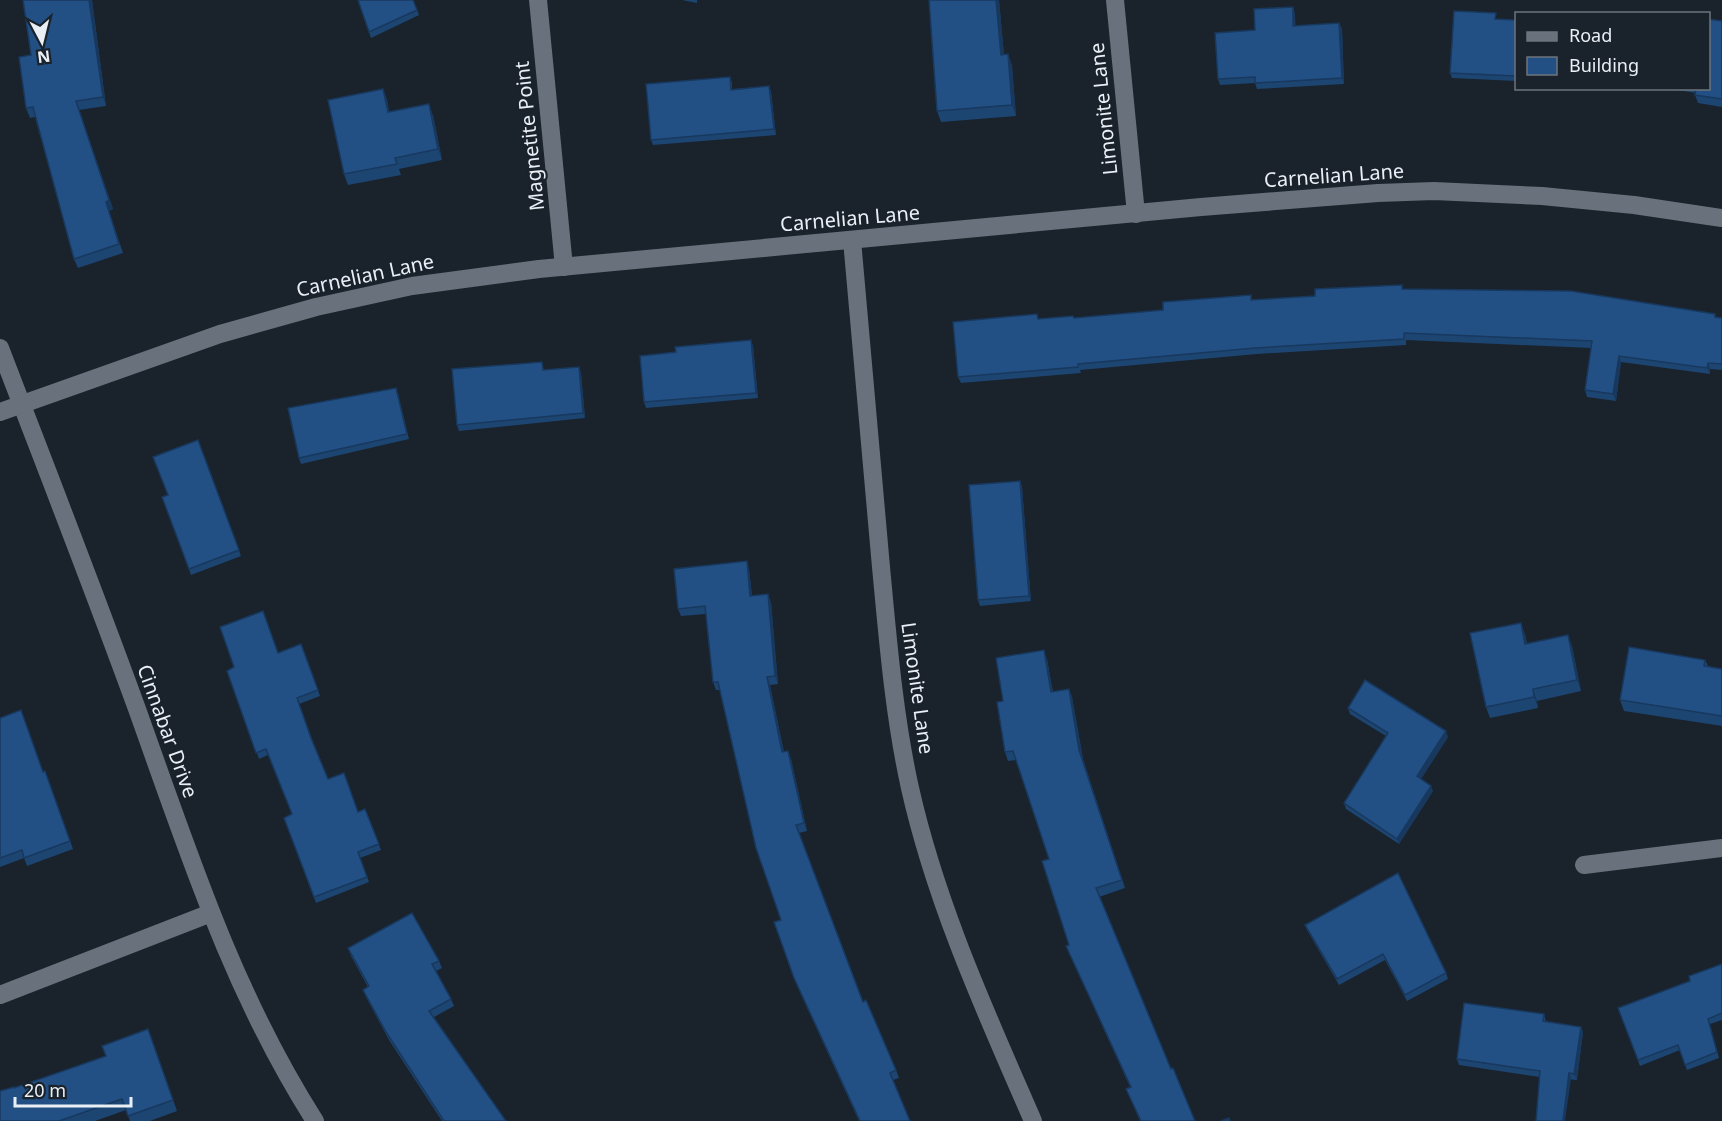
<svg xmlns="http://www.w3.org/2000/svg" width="1722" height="1121" viewBox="0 0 1722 1121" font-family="'Noto Sans',sans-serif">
  <rect width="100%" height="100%" fill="#1a222b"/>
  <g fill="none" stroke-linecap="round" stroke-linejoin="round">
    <!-- street -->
    <g stroke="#68717c" stroke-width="18">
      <path d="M 538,0 L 564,267"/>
      <path d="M 1115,0 L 1136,214"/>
      <path d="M 852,240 C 862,349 871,458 881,567 C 888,641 894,716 910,788 C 936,904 986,1013 1033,1121"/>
      <path d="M 0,348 C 46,468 93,588 137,709 C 188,851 233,993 315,1121"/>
      <path d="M 0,412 L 220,334 L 316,307 L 412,286 L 539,269 L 1201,207 L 1378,193 L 1434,191 L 1542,196 L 1634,205 L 1722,218"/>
      <path d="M 1584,865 L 1722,848"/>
      <path d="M 0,995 L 211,913"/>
    </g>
  </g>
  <!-- wall -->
  <g fill="#1d4572">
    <path d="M 92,0 L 106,106 L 79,110 L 113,209 L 109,211 L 123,253 L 78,268 L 74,259 L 35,117 L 30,118 L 26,108 L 31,55 Z"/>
    <path d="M 358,0 L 413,0 L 419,15 L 371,38 Z"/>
    <path d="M 682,0 L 697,0 L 697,3 Z"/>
    <path d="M 999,0 L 1004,55 L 1008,54 L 1012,66 L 1016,116 L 941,122 L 937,111 Z"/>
    <path d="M 1295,13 L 1295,26 L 1339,23 L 1342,29 L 1344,84 L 1257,89 L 1255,83 L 1220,85 L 1218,79 L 1255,30 Z"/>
    <path d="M 1498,19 L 1516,20 L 1516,81 L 1452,78 L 1450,73 Z"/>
    <path d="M 1722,21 L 1722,107 L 1698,103 L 1695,95 L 1696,93 L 1665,88 L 1708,88 Z"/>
    <path d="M 730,77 L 732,83 L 732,89 L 769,86 L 771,92 L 776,135 L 653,145 L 651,140 Z"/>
    <path d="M 383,89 L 387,100 L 389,112 L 433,115 L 442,160 L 399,169 L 401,175 L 348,185 L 344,174 Z"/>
    <path d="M 1402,285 L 1403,289 L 1722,318 L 1722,370 L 1710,369 L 1710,374 L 1621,362 L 1616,401 L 1587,397 L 1585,390 L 1591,348 L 1406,340 L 1406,345 L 1257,354 L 1080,370 L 1081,373 L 961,383 L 958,377 L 1039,319 L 1074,318 L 1163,310 L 1251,295 L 1252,300 L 1315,296 Z"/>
    <path d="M 751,340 L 753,346 L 758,398 L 646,408 L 644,402 L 676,352 Z"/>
    <path d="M 579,367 L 581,373 L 585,418 L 459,431 L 457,425 L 544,368 L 544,370 Z"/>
    <path d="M 398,394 L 409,439 L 301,464 L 299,458 Z"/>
    <path d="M 198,440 L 241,556 L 191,575 L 162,497 L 168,495 Z"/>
    <path d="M 1020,481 L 1022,487 L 1031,601 L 980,606 L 978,600 Z"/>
    <path d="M 749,569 L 752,596 L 771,602 L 778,684 L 770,685 L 784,752 L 788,751 L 791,759 L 807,831 L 799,833 L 863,1002 L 896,1070 L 899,1078 L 893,1080 L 910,1121 L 859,1121 L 797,986 L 774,922 L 781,920 L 720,690 L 716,690 L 713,682 L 706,614 L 681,616 L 678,609 Z"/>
    <path d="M 1525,634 L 1527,643 L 1572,646 L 1581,691 L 1537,701 L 1538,708 L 1490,718 L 1486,707 Z"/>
    <path d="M 301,644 L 320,696 L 299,704 L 312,739 L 328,779 L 358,812 L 365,809 L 381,850 L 360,858 L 369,882 L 316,903 L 284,818 L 292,814 L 268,755 L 259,759 L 227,671 Z"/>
    <path d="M 1047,659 L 1053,692 L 1069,689 L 1072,697 L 1083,759 L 1125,888 L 1099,897 L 1171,1069 L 1195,1121 L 1140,1121 L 1126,1089 L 1130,1087 L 1066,946 L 1069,945 L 1049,859 L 1016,760 L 1008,761 L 1005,752 L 1003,701 Z"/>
    <path d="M 1705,660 L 1708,666 L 1722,669 L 1722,726 L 1624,711 L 1620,700 Z"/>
    <path d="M 1348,708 L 1448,737 L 1421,779 L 1433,791 L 1399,844 L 1346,809 L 1344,803 L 1386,736 L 1350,714 Z"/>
    <path d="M 45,771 L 73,849 L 27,866 L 24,858 L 0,867 L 0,788 Z"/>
    <path d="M 1305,925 L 1446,973 L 1448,979 L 1407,1001 L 1385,960 L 1339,985 L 1307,930 Z"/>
    <path d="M 348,948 L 439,961 L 442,968 L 436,971 L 451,999 L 454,1006 L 434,1017 L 506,1121 L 442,1121 L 389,1040 L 366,997 L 363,990 L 368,987 L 351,956 Z"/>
    <path d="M 1722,964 L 1722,1020 L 1710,1024 L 1719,1058 L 1687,1070 L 1680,1050 L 1640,1066 L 1618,1008 L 1690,981 Z"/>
    <path d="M 1544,1014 L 1546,1022 L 1581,1027 L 1583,1032 L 1577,1080 L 1540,1077 L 1459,1065 L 1457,1059 Z"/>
    <path d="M 148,1029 L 177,1111 L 150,1121 L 130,1121 L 126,1110 L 95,1121 L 0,1121 L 14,1088 L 106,1057 Z"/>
  </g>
  <!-- shaded-wall -->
  <g fill="#18385d">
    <path d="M 89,0 L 92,0 L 106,106 L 103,97 Z"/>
    <path d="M 996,0 L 999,0 L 1005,66 L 1001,55 Z"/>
    <path d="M 1293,7 L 1295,13 L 1296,31 L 1293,26 Z"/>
    <path d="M 1339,23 L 1342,29 L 1344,84 L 1342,78 Z"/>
    <path d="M 1008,54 L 1012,66 L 1016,116 L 1012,105 Z"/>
    <path d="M 769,86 L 771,92 L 776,135 L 774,129 Z"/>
    <path d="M 383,89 L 387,100 L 392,123 L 388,112 Z"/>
    <path d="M 76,101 L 113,209 L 109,211 L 123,253 L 106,202 Z"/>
    <path d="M 429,104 L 433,115 L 442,160 L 438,149 Z"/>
    <path d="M 751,340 L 753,346 L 758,398 L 756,393 Z"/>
    <path d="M 1619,356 L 1621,362 L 1616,401 L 1613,394 Z"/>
    <path d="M 1708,363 L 1710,369 L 1710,374 L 1707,368 Z"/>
    <path d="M 579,367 L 581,373 L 585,418 L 583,413 Z"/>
    <path d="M 1020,481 L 1022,487 L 1031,601 L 1029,596 Z"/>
    <path d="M 747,561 L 749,569 L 753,604 L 750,596 Z"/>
    <path d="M 768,594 L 771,602 L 778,684 L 775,676 Z"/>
    <path d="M 1521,623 L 1525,634 L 1529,655 L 1525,644 Z"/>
    <path d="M 1568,635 L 1572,646 L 1581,691 L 1577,680 Z"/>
    <path d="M 1044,650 L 1047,659 L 1054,701 L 1051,692 Z"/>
    <path d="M 767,677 L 770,685 L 785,760 L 782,752 Z"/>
    <path d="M 1069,689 L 1072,697 L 1083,759 L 1125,888 L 1079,750 Z"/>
    <path d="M 1533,689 L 1537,701 L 1538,708 L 1534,697 Z"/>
    <path d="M 1446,731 L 1448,737 L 1419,782 L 1417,776 Z"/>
    <path d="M 788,751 L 791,759 L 807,831 L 804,823 Z"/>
    <path d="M 1431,786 L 1433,791 L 1399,844 L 1397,839 Z"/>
    <path d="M 1581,1027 L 1583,1032 L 1577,1080 L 1574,1074 Z"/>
    <path d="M 1569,1073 L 1571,1079 L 1565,1121 L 1563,1121 Z"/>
  </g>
  <!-- building -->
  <g fill="#225085" stroke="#18385d" stroke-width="1.5">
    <path d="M 23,0 L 89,0 L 103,97 L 76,101 L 109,200 L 106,202 L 119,244 L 74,259 L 33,107 L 26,108 L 19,57 L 31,55 Z"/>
    <path d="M 358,0 L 413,0 L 417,10 L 369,32 Z"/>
    <path d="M 929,0 L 996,0 L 1001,55 L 1008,54 L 1012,105 L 937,111 Z"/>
    <path d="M 1293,7 L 1293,26 L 1339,23 L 1342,78 L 1255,83 L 1255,77 L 1218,79 L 1215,33 L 1255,30 L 1254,9 Z"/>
    <path d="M 1454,11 L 1496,13 L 1495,19 L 1516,20 L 1516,76 L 1450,73 Z"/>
    <path d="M 1708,19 L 1722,21 L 1722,99 L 1695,95 L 1696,88 L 1708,88 Z"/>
    <path d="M 730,77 L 731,90 L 769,86 L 774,129 L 651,140 L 646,84 Z"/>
    <path d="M 383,89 L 388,112 L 429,104 L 438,149 L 395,158 L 397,164 L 344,174 L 328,100 Z"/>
    <path d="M 1402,285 L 1402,289 L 1571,291 L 1715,314 L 1715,317 L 1722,318 L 1722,364 L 1708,363 L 1707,368 L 1619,356 L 1613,394 L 1585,390 L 1592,341 L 1404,333 L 1404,339 L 1255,348 L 1078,364 L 1078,367 L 958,377 L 953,322 L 1037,314 L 1038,319 L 1073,316 L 1074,318 L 1163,310 L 1163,302 L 1251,295 L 1251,300 L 1315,296 L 1315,289 Z"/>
    <path d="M 751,340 L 756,393 L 644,402 L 640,356 L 676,352 L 675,347 Z"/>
    <path d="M 542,362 L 543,370 L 579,367 L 583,413 L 457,425 L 452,369 Z"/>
    <path d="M 396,388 L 407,434 L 299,458 L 288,408 Z"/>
    <path d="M 198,440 L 239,550 L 189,569 L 162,497 L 168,495 L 153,457 Z"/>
    <path d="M 1020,481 L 1029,596 L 978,600 L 969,485 Z"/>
    <path d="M 747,561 L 750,596 L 768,594 L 775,676 L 767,677 L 782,752 L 788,751 L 804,823 L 796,825 L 863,1002 L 866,1000 L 896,1070 L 890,1073 L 910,1121 L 860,1121 L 794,978 L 774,922 L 781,920 L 756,848 L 718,682 L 713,682 L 705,606 L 678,609 L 674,569 Z"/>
    <path d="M 263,611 L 278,653 L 301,644 L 318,690 L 297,698 L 311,738 L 328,779 L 344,773 L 358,812 L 365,809 L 379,844 L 358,852 L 367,877 L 314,897 L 284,818 L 292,814 L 266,749 L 256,753 L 227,671 L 234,667 L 220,627 Z"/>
    <path d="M 1521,623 L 1525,644 L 1568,635 L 1577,680 L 1533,689 L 1534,697 L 1486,707 L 1470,633 Z"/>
    <path d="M 1629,647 L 1705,660 L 1704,666 L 1722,669 L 1722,716 L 1620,700 Z"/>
    <path d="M 1044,650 L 1051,692 L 1069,689 L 1079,750 L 1122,880 L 1096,888 L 1171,1069 L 1173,1068 L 1195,1121 L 1141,1121 L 1126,1089 L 1131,1087 L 1066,946 L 1069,945 L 1042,861 L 1049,859 L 1013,751 L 1005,752 L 997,702 L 1003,701 L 996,658 Z"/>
    <path d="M 1365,680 L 1446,731 L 1417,776 L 1431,786 L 1397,839 L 1344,803 L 1388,733 L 1348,708 Z"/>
    <path d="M 21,710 L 43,772 L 45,771 L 70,841 L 24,858 L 22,850 L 0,858 L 0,718 Z"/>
    <path d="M 1398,873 L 1446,973 L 1405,995 L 1383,954 L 1337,979 L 1305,925 Z"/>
    <path d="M 412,913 L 439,961 L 432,964 L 451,999 L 429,1011 L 506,1121 L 444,1121 L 386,1032 L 363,990 L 369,986 L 348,948 Z"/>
    <path d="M 1722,964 L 1722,1013 L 1708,1019 L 1717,1052 L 1685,1065 L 1678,1045 L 1638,1060 L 1618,1008 L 1690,981 L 1689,976 Z"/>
    <path d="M 1464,1003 L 1544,1014 L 1543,1021 L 1581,1027 L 1574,1074 L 1569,1073 L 1563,1121 L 1536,1121 L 1540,1071 L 1457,1059 Z"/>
    <path d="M 148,1029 L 173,1100 L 128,1116 L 122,1099 L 59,1121 L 0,1121 L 0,1091 L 14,1087 L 14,1088 L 106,1056 L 102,1046 Z"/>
    <path d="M 1229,1118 L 1230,1121 L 1221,1121 Z"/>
  </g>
  <g text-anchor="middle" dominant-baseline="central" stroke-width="4.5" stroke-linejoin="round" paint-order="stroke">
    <!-- street labels -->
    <g font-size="20" fill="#eaeff5" stroke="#1a222b">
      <text transform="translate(1103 109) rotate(-96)">Limonite Lane</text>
      <text transform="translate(529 136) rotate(-96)">Magnetite Point</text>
      <text transform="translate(1334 175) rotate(-4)">Carnelian Lane</text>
      <text transform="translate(850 218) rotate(-5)">Carnelian Lane</text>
      <text transform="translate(365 275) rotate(-12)">Carnelian Lane</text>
      <text transform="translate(918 688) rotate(82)">Limonite Lane</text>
      <text transform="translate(168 731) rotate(70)">Cinnabar Drive</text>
    </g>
  </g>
  <!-- legend -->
  <rect x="1515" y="12" width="195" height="78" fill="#1a222b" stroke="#6d747c" stroke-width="1.5"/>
  <rect x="1527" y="32" width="30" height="9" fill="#68717c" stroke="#6d747c" stroke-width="1.5"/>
  <text x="1569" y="42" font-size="18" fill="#eaeff5">Road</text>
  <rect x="1527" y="57" width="30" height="18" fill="#225085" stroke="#6d747c" stroke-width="1.5"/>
  <text x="1569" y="72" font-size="18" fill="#eaeff5">Building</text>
  <!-- north arrow -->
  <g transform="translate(42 42) rotate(173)" stroke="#1a222b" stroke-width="4.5" paint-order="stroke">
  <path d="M0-4.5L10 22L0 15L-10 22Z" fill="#eaeff5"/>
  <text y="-9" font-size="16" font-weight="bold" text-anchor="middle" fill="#eaeff5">N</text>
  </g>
  <!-- scale -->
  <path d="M15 1097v9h116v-9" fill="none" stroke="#eaeff5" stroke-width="3"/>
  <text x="24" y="1097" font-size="18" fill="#eaeff5" stroke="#1a222b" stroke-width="4.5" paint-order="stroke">20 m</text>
</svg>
